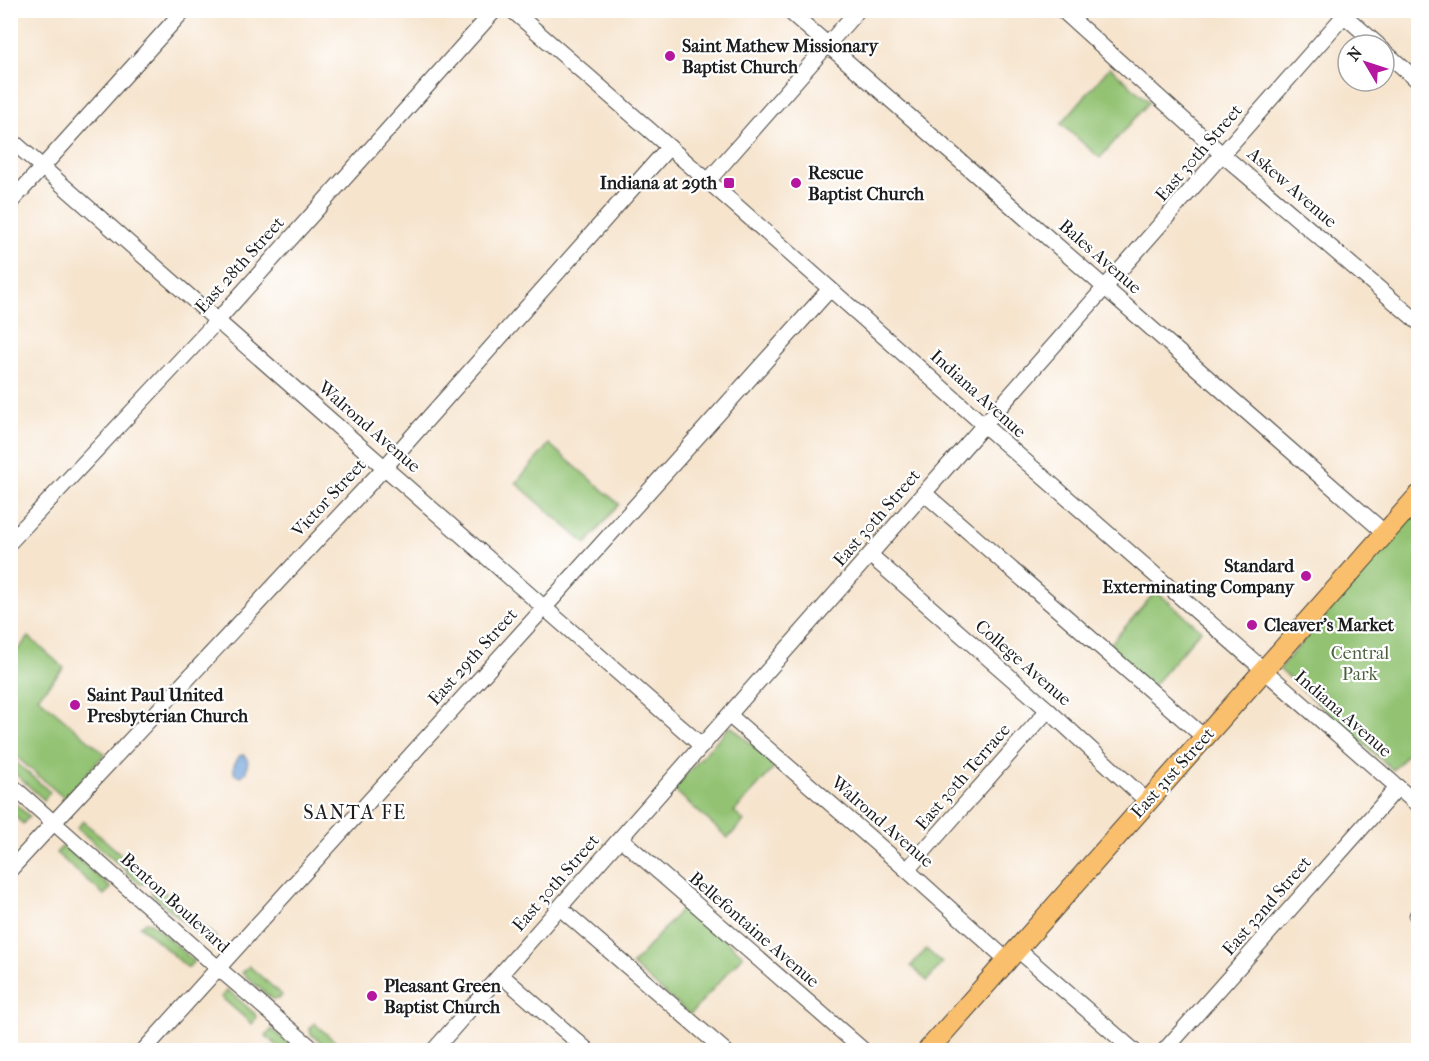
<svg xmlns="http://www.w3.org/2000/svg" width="1429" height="1061" viewBox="0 0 1429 1061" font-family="'IM FELL French Canon',serif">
  <rect width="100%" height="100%" fill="#fff"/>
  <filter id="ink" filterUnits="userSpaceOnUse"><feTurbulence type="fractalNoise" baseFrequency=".0167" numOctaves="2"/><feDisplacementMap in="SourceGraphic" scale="12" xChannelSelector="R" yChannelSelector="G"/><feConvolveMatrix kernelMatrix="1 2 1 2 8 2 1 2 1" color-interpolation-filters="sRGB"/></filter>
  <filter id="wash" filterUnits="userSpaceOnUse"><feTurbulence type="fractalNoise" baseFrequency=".008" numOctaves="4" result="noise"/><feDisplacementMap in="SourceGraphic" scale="24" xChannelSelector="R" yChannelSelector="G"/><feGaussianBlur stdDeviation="1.35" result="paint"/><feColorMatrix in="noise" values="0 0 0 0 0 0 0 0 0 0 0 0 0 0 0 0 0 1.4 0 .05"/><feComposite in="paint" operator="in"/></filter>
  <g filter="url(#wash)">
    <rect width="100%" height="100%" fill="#f6e4cd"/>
    <!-- green -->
    <g fill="#92c272" stroke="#576f47" stroke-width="1.5">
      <path d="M 1110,67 L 1149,102 L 1100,158 L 1061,124 Z"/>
      <path d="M 549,444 L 619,504 L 586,544 L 516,483 Z"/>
      <path d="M 1418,509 L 1418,742 L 1393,770 L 1279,669 Z"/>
      <path d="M 1156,591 L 1201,630 L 1151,688 L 1106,649 Z"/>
      <path d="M 29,637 L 64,668 L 38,697 L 105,754 L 64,798 L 11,752 L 11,657 Z"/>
      <path d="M 731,727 L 733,728 L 776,766 L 734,812 L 744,821 L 728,838 L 673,789 L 728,728 Z"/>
      <path d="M 11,758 L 50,792 L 44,800 L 11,770 Z"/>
      <path d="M 11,800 L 29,816 L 23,824 L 11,813 Z"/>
      <path d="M 83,821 L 131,863 L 125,870 L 77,828 Z"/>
      <path d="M 63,846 L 111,888 L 104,895 L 56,853 Z"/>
      <path d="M 133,865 L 151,880 L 147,884 L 140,884 L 126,872 Z"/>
      <path d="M 155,884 L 216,937 L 210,945 L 152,894 L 151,889 Z"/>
      <path d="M 685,905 L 743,955 L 690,1015 L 632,965 Z"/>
      <path d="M 146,922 L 151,923 L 194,961 L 188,968 L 140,926 Z"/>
      <path d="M 926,949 L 942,963 L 927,981 L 911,966 Z"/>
      <path d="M 249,966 L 282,995 L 279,999 L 272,999 L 242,973 Z"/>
      <path d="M 228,990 L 255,1014 L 256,1018 L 252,1024 L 221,997 Z"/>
      <path d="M 314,1023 L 338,1044 L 333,1050 L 331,1050 L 311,1034 L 310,1029 Z"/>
      <path d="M 272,1029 L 290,1045 L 291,1047 L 289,1050 L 282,1050 L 266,1036 Z"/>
    </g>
    <!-- water -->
    <path fill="#6da0d9" stroke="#445e7a" stroke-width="1.5" d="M 242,755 L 246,756 L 248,760 L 246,772 L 240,777 L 234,773 C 233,766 235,757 242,755 Z"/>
  </g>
  <g filter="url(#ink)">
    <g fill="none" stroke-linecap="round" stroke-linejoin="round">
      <!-- minor casing -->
      <g stroke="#3d3a37" stroke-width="17">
        <g id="minor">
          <path d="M 512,10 L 732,202 L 985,426 L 1418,805"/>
          <path d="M 788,10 L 1385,533"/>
          <path d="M 1062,10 L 1223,155 L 1418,322"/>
          <path d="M 1338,10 L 1378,45"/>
          <path d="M 1384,51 L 1418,81"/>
          <path d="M 10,139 L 702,746"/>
          <path d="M 708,181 L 858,10"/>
          <path d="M 10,203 L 184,10"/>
          <path d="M 924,493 L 1205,738"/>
          <path d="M 10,542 L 217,321 L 495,10"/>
          <path d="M 870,555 L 1048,710 L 1148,802"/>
          <path d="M 730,716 L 907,870 L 1007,960"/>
          <path d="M 10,784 L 218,968 L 314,1050"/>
          <path d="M 621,839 L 863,1050"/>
          <path d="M 10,870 L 69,806 L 385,467 L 669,147"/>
          <path d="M 907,870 L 1048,710"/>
          <path d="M 560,908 L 724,1050"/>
          <path d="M 1417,916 L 1418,914"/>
          <path d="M 1017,949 L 1133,1050"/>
          <path d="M 501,975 L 587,1050"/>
          <path d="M 144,1050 L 554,597 L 830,289"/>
          <path d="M 434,1050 L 1349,10"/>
          <path d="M 1165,1050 L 1398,787"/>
        </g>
      </g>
      <!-- major casing -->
      <g stroke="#3d3a37" stroke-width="22">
        <path id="major" d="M 928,1050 L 1418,496"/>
      </g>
      <!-- path -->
      <path stroke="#3d3a37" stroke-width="2" stroke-dasharray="1.5 4.5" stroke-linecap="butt" d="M 1418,521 L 1417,532 L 1418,541"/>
      <!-- minor -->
      <use href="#minor" stroke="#fff" stroke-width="15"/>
      <!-- major -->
      <use href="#major" stroke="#f9bf6d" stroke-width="20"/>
    </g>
  </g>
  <!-- markers -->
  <g fill="#b5179e" stroke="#fff" stroke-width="2">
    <circle cx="670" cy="56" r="6"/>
    <rect x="723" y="177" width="12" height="12" rx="3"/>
    <circle cx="796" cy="183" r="6"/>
    <circle cx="1306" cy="576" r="6"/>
    <circle cx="1252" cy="625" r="6"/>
    <circle cx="75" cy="705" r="6"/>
    <circle cx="372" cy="996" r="6"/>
  </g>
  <g text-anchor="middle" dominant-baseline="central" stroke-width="4.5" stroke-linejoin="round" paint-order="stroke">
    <!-- poi labels -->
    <g font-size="18" font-weight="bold" fill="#1c1c1c" stroke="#fff" text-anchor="start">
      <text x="682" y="46">Saint Mathew Missionary<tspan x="682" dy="21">Baptist Church</tspan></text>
      <text x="808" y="173">Rescue<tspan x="808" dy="21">Baptist Church</tspan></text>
      <text x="717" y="183" text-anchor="end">Indiana at 29th</text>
      <text x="1294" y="566" text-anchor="end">Standard<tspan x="1294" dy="21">Exterminating Company</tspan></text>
      <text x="1264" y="625">Cleaver's Market</text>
      <text x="87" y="695">Saint Paul United<tspan x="87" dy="21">Presbyterian Church</tspan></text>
      <text x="384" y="986">Pleasant Green<tspan x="384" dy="21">Baptist Church</tspan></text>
    </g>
    <!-- street labels -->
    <g font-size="18" fill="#1c1c1c" stroke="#fff">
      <text transform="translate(1199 153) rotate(-49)">East 30th Street</text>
      <text transform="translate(1292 188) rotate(41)">Askew Avenue</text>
      <text transform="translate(1100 257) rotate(41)">Bales Avenue</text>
      <text transform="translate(240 265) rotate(-48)">East 28th Street</text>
      <text transform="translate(978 394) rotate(42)">Indiana Avenue</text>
      <text transform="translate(369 427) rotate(41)">Walrond Avenue</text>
      <text transform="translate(329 498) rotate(-47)">Victor Street</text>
      <text transform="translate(877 518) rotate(-49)">East 30th Street</text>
      <text transform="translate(473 657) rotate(-48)">East 29th Street</text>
      <text transform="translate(1023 663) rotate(41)">College Avenue</text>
      <text transform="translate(1343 714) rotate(41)">Indiana Avenue</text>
      <text transform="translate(1173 773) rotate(-48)">East 31st Street</text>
      <text transform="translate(963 777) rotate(-49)">East 30th Terrace</text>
      <text transform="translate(882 822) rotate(41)">Walrond Avenue</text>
      <text transform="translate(556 883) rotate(-49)">East 30th Street</text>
      <text transform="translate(175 903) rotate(42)">Benton Boulevard</text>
      <text transform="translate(1267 906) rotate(-49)">East 32nd Street</text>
      <text transform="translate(754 930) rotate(41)">Bellefontaine Avenue</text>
    </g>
    <!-- park labels -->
    <g font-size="18" fill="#4b5e3e" stroke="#fff">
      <text x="1360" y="653">Central<tspan x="1360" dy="21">Park</tspan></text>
    </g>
    <!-- neighbourhood labels -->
    <g font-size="20" letter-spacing="1.5" fill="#1c1c1c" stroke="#fff">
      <text x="355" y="812">SANTA FE</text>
    </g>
  </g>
  <!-- margin -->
  <rect width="1429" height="1061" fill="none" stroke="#fff" stroke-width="36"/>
  <!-- north arrow -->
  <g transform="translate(1366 63) rotate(309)"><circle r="28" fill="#ffffff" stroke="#a4a4a4" stroke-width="1.5"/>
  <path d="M0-4.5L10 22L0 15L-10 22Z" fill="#b5179e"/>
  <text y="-9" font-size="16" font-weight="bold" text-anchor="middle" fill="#1c1c1c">N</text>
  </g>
</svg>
